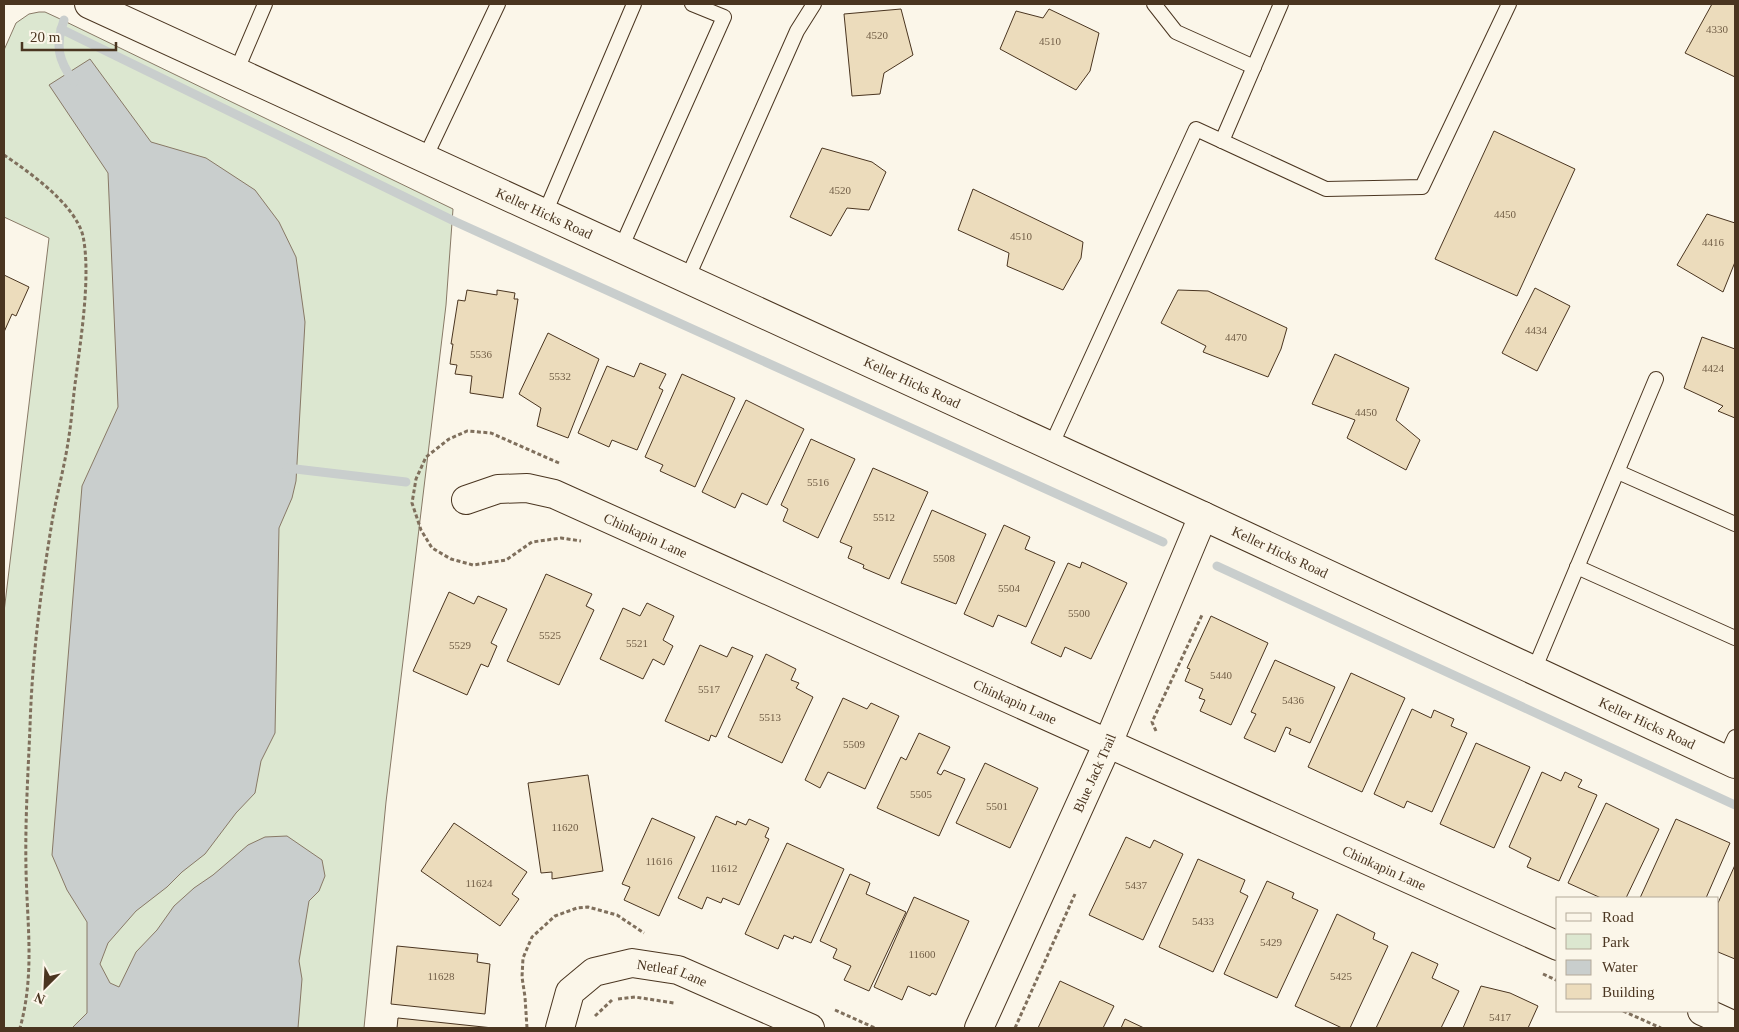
<svg xmlns="http://www.w3.org/2000/svg" width="1739" height="1032" viewBox="0 0 1739 1032" font-family="Georgia,serif">
  <rect width="100%" height="100%" fill="#fbf6e9"/>
  <!-- green -->
  <path fill="#dce7d0" stroke="#887966" d="M 39,12 L 45,12 L 58,18 L 453,209 L 446,305 L 386,802 L 364,1028 L 4,1028 L 4,612 L 49,238 L 4,217 L 4,50 L 16,23 L 29,14 Z"/>
  <!-- water -->
  <path fill="#c9cecd" stroke="#887966" d="M 90,59 L 151,142 L 206,158 L 255,190 L 279,222 L 296,257 L 305,322 L 296,481 L 292,498 L 279,528 L 275,733 L 261,761 L 255,793 L 236,813 L 205,854 L 182,872 L 167,887 L 136,911 L 108,943 L 100,964 L 110,983 L 119,987 L 136,952 L 157,930 L 174,906 L 194,888 L 213,875 L 248,845 L 265,837 L 287,836 L 322,860 L 325,876 L 319,891 L 309,901 L 299,961 L 302,979 L 298,1028 L 72,1028 L 87,1013 L 87,922 L 67,890 L 52,855 L 82,486 L 118,407 L 108,173 L 49,85 Z"/>
  <g fill="none" stroke-linecap="round" stroke-linejoin="round">
    <!-- stream -->
    <g stroke="#c9cecd" stroke-width="9">
      <path d="M 64,20 C 55,46 58,60 74,82"/>
      <path d="M 61,29 L 456,222 L 1163,542"/>
      <path d="M 287,468 L 406,482"/>
      <path d="M 1217,566 L 1735,805"/>
    </g>
  </g>
  <!-- building -->
  <g fill="#ecdcbc" stroke="#4a3520">
    <path d="M 1712,4 L 1735,4 L 1735,77 L 1685,53 Z"/>
    <path d="M 901,9 L 913,55 L 884,73 L 880,94 L 852,96 L 844,14 Z"/>
    <path d="M 1049,9 L 1099,33 L 1090,71 L 1076,90 L 1000,49 L 1016,11 L 1043,18 Z"/>
    <path d="M 1494,131 L 1575,169 L 1517,296 L 1435,259 Z"/>
    <path d="M 822,148 L 872,162 L 886,172 L 869,210 L 847,208 L 831,236 L 790,217 Z"/>
    <path d="M 973,189 L 1083,242 L 1081,258 L 1063,290 L 1007,266 L 1009,253 L 958,230 Z"/>
    <path d="M 1707,214 L 1735,223 L 1735,262 L 1723,292 L 1677,265 Z"/>
    <path d="M 4,275 L 29,287 L 16,316 L 12,314 L 4,332 Z"/>
    <path d="M 1535,288 L 1570,306 L 1537,371 L 1502,353 Z"/>
    <path d="M 467,290 L 497,295 L 497,290 L 515,293 L 514,299 L 518,299 L 503,398 L 470,393 L 472,376 L 455,374 L 457,365 L 450,364 L 453,344 L 451,344 L 458,300 L 465,301 Z"/>
    <path d="M 1178,290 L 1208,291 L 1287,328 L 1281,349 L 1268,377 L 1203,352 L 1206,346 L 1161,323 Z"/>
    <path d="M 548,333 L 599,359 L 568,438 L 537,426 L 541,408 L 519,394 Z"/>
    <path d="M 1702,337 L 1735,349 L 1735,418 L 1718,411 L 1723,406 L 1684,388 Z"/>
    <path d="M 1335,354 L 1409,388 L 1396,420 L 1420,440 L 1406,470 L 1347,438 L 1355,420 L 1312,404 Z"/>
    <path d="M 640,363 L 666,374 L 659,388 L 663,390 L 637,450 L 612,440 L 609,447 L 578,433 L 607,366 L 634,377 Z"/>
    <path d="M 682,374 L 735,398 L 695,487 L 660,471 L 663,465 L 645,457 Z"/>
    <path d="M 746,400 L 804,429 L 767,505 L 742,493 L 735,508 L 702,492 Z"/>
    <path d="M 811,439 L 855,459 L 818,538 L 783,521 L 788,509 L 781,505 Z"/>
    <path d="M 873,468 L 928,492 L 889,579 L 863,568 L 864,565 L 848,558 L 852,547 L 840,542 Z"/>
    <path d="M 932,510 L 986,534 L 956,604 L 901,583 Z"/>
    <path d="M 1004,525 L 1030,537 L 1025,549 L 1055,562 L 1026,627 L 998,615 L 993,627 L 964,614 Z"/>
    <path d="M 1082,562 L 1127,583 L 1091,659 L 1065,647 L 1061,657 L 1031,643 L 1068,563 L 1080,568 Z"/>
    <path d="M 546,574 L 592,594 L 586,606 L 594,610 L 559,685 L 507,661 Z"/>
    <path d="M 449,592 L 474,604 L 478,596 L 507,609 L 491,643 L 497,646 L 488,667 L 481,664 L 467,695 L 413,671 Z"/>
    <path d="M 647,603 L 674,616 L 663,640 L 673,646 L 664,665 L 653,659 L 643,679 L 600,659 L 623,608 L 640,616 Z"/>
    <path d="M 1211,616 L 1268,643 L 1231,725 L 1200,711 L 1205,700 L 1199,698 L 1203,689 L 1185,681 L 1190,669 L 1187,668 Z"/>
    <path d="M 700,645 L 727,657 L 732,647 L 753,656 L 716,737 L 711,735 L 709,741 L 665,721 Z"/>
    <path d="M 766,654 L 796,669 L 791,680 L 799,683 L 796,688 L 813,697 L 782,763 L 728,737 Z"/>
    <path d="M 1275,660 L 1335,687 L 1310,743 L 1289,734 L 1291,729 L 1286,727 L 1275,752 L 1244,738 L 1256,714 L 1251,712 Z"/>
    <path d="M 1351,673 L 1405,698 L 1362,792 L 1308,767 Z"/>
    <path d="M 843,698 L 867,709 L 871,703 L 899,716 L 865,789 L 828,772 L 820,788 L 805,780 Z"/>
    <path d="M 1412,709 L 1431,718 L 1434,710 L 1454,719 L 1451,726 L 1467,733 L 1432,812 L 1407,801 L 1404,808 L 1374,794 Z"/>
    <path d="M 919,733 L 950,747 L 937,773 L 941,775 L 944,770 L 965,779 L 939,836 L 877,808 L 901,757 L 906,760 Z"/>
    <path d="M 1476,743 L 1530,767 L 1494,848 L 1440,824 Z"/>
    <path d="M 985,763 L 1038,788 L 1010,848 L 956,823 Z"/>
    <path d="M 1542,772 L 1561,781 L 1565,772 L 1582,780 L 1578,787 L 1597,795 L 1559,881 L 1527,867 L 1531,858 L 1509,847 Z"/>
    <path d="M 588,775 L 603,871 L 552,879 L 552,872 L 541,873 L 528,783 Z"/>
    <path d="M 1606,803 L 1659,829 L 1626,898 L 1601,898 L 1568,883 Z"/>
    <path d="M 716,816 L 736,825 L 737,821 L 746,825 L 749,819 L 769,828 L 765,837 L 769,839 L 739,905 L 723,898 L 721,903 L 707,897 L 702,909 L 678,898 Z"/>
    <path d="M 652,818 L 695,837 L 659,916 L 624,900 L 630,887 L 622,884 Z"/>
    <path d="M 1676,819 L 1730,843 L 1706,898 L 1640,898 Z"/>
    <path d="M 454,823 L 527,872 L 512,894 L 519,899 L 500,926 L 421,871 Z"/>
    <path d="M 1126,837 L 1150,848 L 1154,840 L 1183,854 L 1143,940 L 1089,915 Z"/>
    <path d="M 787,843 L 844,869 L 811,943 L 794,936 L 793,939 L 784,935 L 778,949 L 745,934 Z"/>
    <path d="M 1198,859 L 1245,880 L 1240,892 L 1248,896 L 1213,972 L 1159,947 Z"/>
    <path d="M 1735,865 L 1735,959 L 1718,952 L 1718,903 Z"/>
    <path d="M 850,874 L 870,883 L 866,894 L 906,912 L 869,991 L 844,980 L 851,966 L 833,958 L 837,949 L 820,941 Z"/>
    <path d="M 1267,881 L 1294,893 L 1292,898 L 1318,910 L 1277,998 L 1224,974 Z"/>
    <path d="M 914,897 L 969,921 L 936,995 L 932,993 L 930,996 L 908,986 L 902,1000 L 874,987 Z"/>
    <path d="M 1337,914 L 1375,933 L 1373,939 L 1388,946 L 1350,1028 L 1342,1028 L 1295,1006 Z"/>
    <path d="M 397,946 L 478,954 L 477,962 L 490,964 L 485,1014 L 391,1004 Z"/>
    <path d="M 1412,952 L 1438,964 L 1432,978 L 1459,991 L 1441,1028 L 1376,1028 Z"/>
    <path d="M 1060,981 L 1114,1006 L 1103,1028 L 1038,1028 Z"/>
    <path d="M 1481,986 L 1510,993 L 1538,1006 L 1528,1028 L 1463,1028 Z"/>
    <path d="M 398,1018 L 493,1028 L 397,1028 Z"/>
    <path d="M 1125,1019 L 1144,1028 L 1121,1028 Z"/>
  </g>
  <g fill="none" stroke-linecap="round" stroke-linejoin="round">
    <!-- service casing -->
    <g stroke="#4a3520" stroke-width="16">
      <g id="service">
        <path d="M 1154,4 L 1176,32 L 1254,67"/>
        <path d="M 236,72 L 265,4"/>
        <path d="M 1222,141 L 1281,4"/>
        <path d="M 425,158 L 498,4"/>
        <path d="M 545,213 L 634,4"/>
        <path d="M 621,248 L 724,17 L 692,4"/>
        <path d="M 687,279 L 797,31 L 814,4"/>
        <path d="M 1051,446 L 1196,129 L 1326,189 L 1422,187 L 1509,4"/>
        <path d="M 1618,472 L 1735,524"/>
        <path d="M 1577,567 L 1735,638"/>
        <path d="M 1534,670 L 1656,379"/>
        <path d="M 1725,759 L 1735,737"/>
      </g>
    </g>
    <!-- minor casing -->
    <g stroke="#4a3520" stroke-width="30">
      <g id="minor">
        <path id="s1" d="M 466,500 L 498,489 L 527,488 L 554,494 L 1558,946"/>
        <path d="M 1702,1011 L 1735,1026"/>
        <path id="s2" d="M 560,1028 L 570,992 L 594,972 L 632,963 L 678,970 L 810,1028"/>
        <path id="s3" d="M 979,1028 L 1108,743 L 1203,516"/>
      </g>
    </g>
    <!-- tertiary casing -->
    <g stroke="#4a3520" stroke-width="30">
      <g id="tertiary">
        <path id="s4" d="M 89,4 L 1203,516 L 1735,764"/>
      </g>
    </g>
    <!-- path -->
    <g stroke="#7f6f5c" stroke-width="3" stroke-dasharray="4 2.5" stroke-linecap="butt">
      <path d="M 4,155 C 29,172 75,204 83,236 C 91,275 81,337 76,377 C 73,397 72,417 69,436 C 65,465 57,493 52,522 C 41,589 32,658 30,727 C 28,774 25,822 26,869 C 27,924 35,974 20,1028"/>
      <path d="M 559,463 L 491,433 L 467,431 L 449,439 L 426,457 L 416,479 L 412,503 L 421,530 L 432,548 L 451,559 L 473,565 L 506,560 L 532,542 L 561,538 L 581,541"/>
      <path d="M 1156,731 L 1152,722 L 1202,615"/>
      <path d="M 1543,974 L 1558,981"/>
      <path d="M 618,999 L 635,997 L 674,1003"/>
      <path d="M 835,1010 L 875,1028"/>
      <path d="M 1623,1011 L 1661,1028"/>
      <path d="M 595,1016 L 612,1000"/>
      <path d="M 527,1028 L 525,997 L 522,977 L 523,958 L 532,937 L 555,916 L 577,908 L 588,907 L 617,915 L 644,933"/>
      <path d="M 1015,1028 L 1075,894"/>
    </g>
    <!-- service -->
    <use href="#service" stroke="#fbf6e9" stroke-width="14"/>
    <!-- minor -->
    <use href="#minor" stroke="#fbf6e9" stroke-width="28"/>
    <!-- tertiary -->
    <use href="#tertiary" stroke="#fbf6e9" stroke-width="28"/>
  </g>
  <g text-anchor="middle" dominant-baseline="central" stroke-width="4" stroke-linejoin="round" paint-order="stroke">
    <!-- number labels -->
    <g font-size="11" fill="#725f47">
      <text x="1717" y="29">4330</text>
      <text x="877" y="35">4520</text>
      <text x="1050" y="41">4510</text>
      <text x="840" y="190">4520</text>
      <text x="1505" y="214">4450</text>
      <text x="1021" y="236">4510</text>
      <text x="1713" y="242">4416</text>
      <text x="1536" y="330">4434</text>
      <text x="1236" y="337">4470</text>
      <text x="481" y="354">5536</text>
      <text x="1713" y="368">4424</text>
      <text x="560" y="376">5532</text>
      <text x="1366" y="412">4450</text>
      <text x="818" y="482">5516</text>
      <text x="884" y="517">5512</text>
      <text x="944" y="558">5508</text>
      <text x="1009" y="588">5504</text>
      <text x="1079" y="613">5500</text>
      <text x="550" y="635">5525</text>
      <text x="637" y="643">5521</text>
      <text x="460" y="645">5529</text>
      <text x="1221" y="675">5440</text>
      <text x="709" y="689">5517</text>
      <text x="1293" y="700">5436</text>
      <text x="770" y="717">5513</text>
      <text x="854" y="744">5509</text>
      <text x="921" y="794">5505</text>
      <text x="997" y="806">5501</text>
      <text x="565" y="827">11620</text>
      <text x="659" y="861">11616</text>
      <text x="724" y="868">11612</text>
      <text x="479" y="883">11624</text>
      <text x="1136" y="885">5437</text>
      <text x="1203" y="921">5433</text>
      <text x="1271" y="942">5429</text>
      <text x="922" y="954">11600</text>
      <text x="441" y="976">11628</text>
      <text x="1341" y="976">5425</text>
      <text x="1500" y="1017">5417</text>
    </g>
    <!-- street labels -->
    <g font-size="14" fill="#4a3520" stroke="#fbf6e9">
      <text stroke="none"><textPath href="#s4" startOffset="501">Keller Hicks Road</textPath></text>
      <text stroke="none"><textPath href="#s4" startOffset="906">Keller Hicks Road</textPath></text>
      <text stroke="none"><textPath href="#s1" startOffset="191">Chinkapin Lane</textPath></text>
      <text stroke="none"><textPath href="#s4" startOffset="1311">Keller Hicks Road</textPath></text>
      <text stroke="none"><textPath href="#s1" startOffset="596">Chinkapin Lane</textPath></text>
      <text stroke="none"><textPath href="#s4" startOffset="1716">Keller Hicks Road</textPath></text>
      <text stroke="none"><textPath href="#s3" startOffset="280">Blue Jack Trail</textPath></text>
      <text stroke="none"><textPath href="#s1" startOffset="1001">Chinkapin Lane</textPath></text>
      <text stroke="none"><textPath href="#s2" startOffset="149">Netleaf Lane</textPath></text>
    </g>
  </g>
  <!-- border -->
  <rect width="1739" height="1032" fill="none" stroke="#4a3520" stroke-width="10"/>
  <!-- legend -->
  <rect x="1556" y="897" width="162" height="115" fill="#fbf6e9" stroke="#b4a999"/>
  <rect x="1566" y="913" width="25" height="8" fill="#fbf6e9" stroke="#b4a999"/>
  <text x="1602" y="922" font-size="15" fill="#4a3520">Road</text>
  <rect x="1566" y="934" width="25" height="15" fill="#dce7d0" stroke="#b4a999"/>
  <text x="1602" y="947" font-size="15" fill="#4a3520">Park</text>
  <rect x="1566" y="960" width="25" height="15" fill="#c9cecd" stroke="#b4a999"/>
  <text x="1602" y="972" font-size="15" fill="#4a3520">Water</text>
  <rect x="1566" y="984" width="25" height="15" fill="#ecdcbc" stroke="#b4a999"/>
  <text x="1602" y="997" font-size="15" fill="#4a3520">Building</text>
  <!-- north arrow -->
  <g transform="translate(45 987) rotate(204)" stroke="#fbf6e9" stroke-width="4" paint-order="stroke">
  <path d="M0-4L9 19L0 12L-9 19Z" fill="#4a3520"/>
  <text y="-8" font-size="14" font-weight="bold" text-anchor="middle" fill="#4a3520">N</text>
  </g>
  <!-- scale -->
  <path d="M22 42v8h94v-8" fill="none" stroke="#4a3520" stroke-width="2.5"/>
  <text x="30" y="42" font-size="15" fill="#4a3520" stroke="#fbf6e9" stroke-width="4" paint-order="stroke">20 m</text>
</svg>
